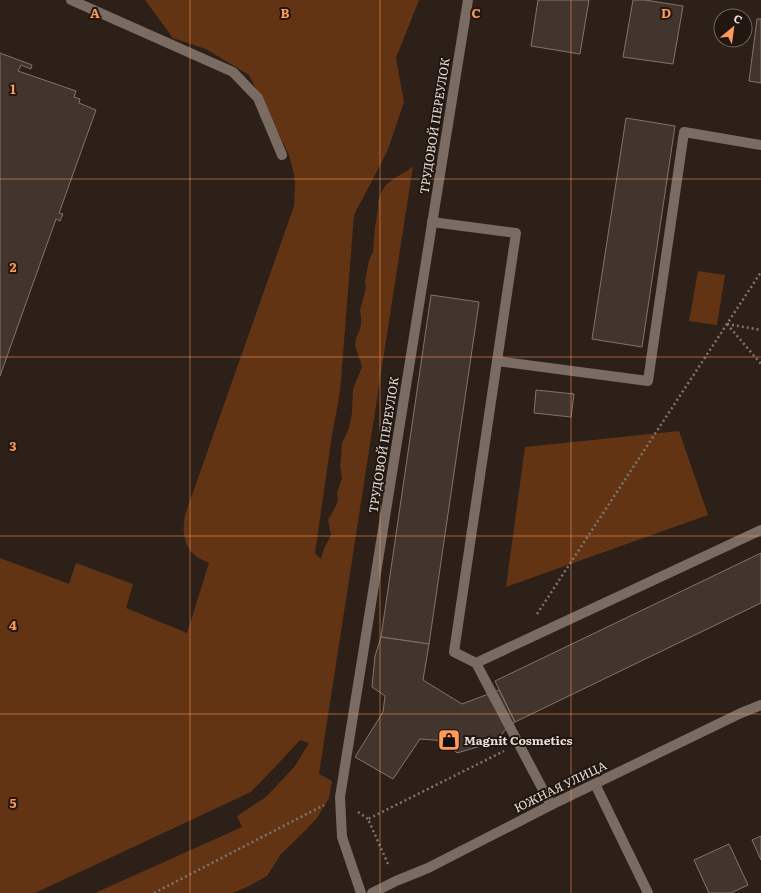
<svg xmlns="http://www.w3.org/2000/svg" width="761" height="893" viewBox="0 0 761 893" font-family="Literata,serif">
  <rect width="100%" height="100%" fill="#2c2019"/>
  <!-- green -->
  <g fill="#623414">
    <path d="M 145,0 L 419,0 L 396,58 L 404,102 L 387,152 L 354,215 L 340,392 L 332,435 L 315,553 L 321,559 L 323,551 L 331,535 L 328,520 L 335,508 L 338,500 L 337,493 L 342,478 L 340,465 L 341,458 L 342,443 L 349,428 L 352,413 L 353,389 L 362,367 L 360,360 L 355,346 L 356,338 L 359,332 L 361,325 L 361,317 L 360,310 L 364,296 L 366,288 L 365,281 L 369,260 L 373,252 L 375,227 L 378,210 L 378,201 L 381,193 L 385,186 L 393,179 L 407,171 L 413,166 L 319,774 L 332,781 L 329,798 L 317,818 L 306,830 L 281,854 L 267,876 L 249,886 L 233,893 L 95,893 L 242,827 L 237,816 L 266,797 L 295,766 L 309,743 L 300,740 L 275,767 L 251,792 L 35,893 L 0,893 L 0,558 L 69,584 L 76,563 L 133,584 L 126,608 L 187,633 L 209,563 C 205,561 200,559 197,557 C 183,547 182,530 185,515 L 294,206 L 295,183 L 294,174 L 289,155 L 249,75 L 206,49 L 173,38 Z"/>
    <path d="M 698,271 L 725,275 L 717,325 L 689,321 Z"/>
    <path d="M 679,431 L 708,515 L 506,587 L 525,447 Z"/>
  </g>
  <!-- building -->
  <g fill="#42352d" stroke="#83746b">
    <path d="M 538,0 L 589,0 L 580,54 L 531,46 Z"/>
    <path d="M 633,0 L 645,0 L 683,6 L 673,64 L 623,57 Z"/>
    <path d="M 757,19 L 761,19 L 761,83 L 749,81 Z"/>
    <path d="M 0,53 L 32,65 L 31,69 L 21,65 L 18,71 L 76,91 L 74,97 L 80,99 L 79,103 L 96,110 L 59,213 L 63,214 L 60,221 L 56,219 L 0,376 Z"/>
    <path d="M 626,118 L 675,126 L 642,347 L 592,339 Z"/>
    <path d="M 431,295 L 479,302 L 429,644 L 381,637 Z"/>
    <path d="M 536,390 L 574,394 L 571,417 L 534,413 Z"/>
    <path d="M 761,553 L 761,603 L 515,722 L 495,681 Z"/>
    <path d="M 381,637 L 429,644 L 423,680 L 462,704 L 499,690 L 515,722 L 504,731 L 498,741 L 457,753 L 446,741 L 420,739 L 393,779 L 355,757 L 383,712 L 385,696 L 372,687 L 375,656 Z"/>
    <path d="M 761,836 L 761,860 L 752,840 Z"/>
    <path d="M 729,844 L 748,885 L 731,893 L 709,893 L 694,860 Z"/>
  </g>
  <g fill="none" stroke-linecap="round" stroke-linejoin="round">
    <!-- path -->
    <g stroke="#7f756e" stroke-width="2.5" stroke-dasharray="2 3" stroke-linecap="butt">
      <path d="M 727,324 L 761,364"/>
      <path d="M 727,324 L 761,330"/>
      <path d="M 537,614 L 761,272"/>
      <path d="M 358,812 L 368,819"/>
      <path d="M 388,864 L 368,819 L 504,751"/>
      <path d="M 154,893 L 324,805"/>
    </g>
    <!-- minor -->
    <g stroke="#7a6b63" stroke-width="10">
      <path d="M 71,0 L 233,72 L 258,98 L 282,155"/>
      <path d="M 432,222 L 516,233 L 497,361"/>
      <path d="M 476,663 L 761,530"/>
      <path d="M 595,784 L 648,893"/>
      <path d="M 551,805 L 476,663 L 454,652 L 497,361 L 648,381 L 684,132 L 761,145"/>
      <path d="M 361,893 L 342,837 L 340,797 L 468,0"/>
      <path d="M 372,893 L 396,881 L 428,868 L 551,805 L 741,713 L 761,705"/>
    </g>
  </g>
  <!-- grid -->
  <path fill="none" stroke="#fe9b59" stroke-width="1" stroke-opacity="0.55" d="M 190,0 L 190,893M 380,0 L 380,893M 571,0 L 571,893M 0,179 L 761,179M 0,357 L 761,357M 0,536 L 761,536M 0,714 L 761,714"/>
  <!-- icons -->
  <defs>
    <g id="shop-square" transform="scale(1.15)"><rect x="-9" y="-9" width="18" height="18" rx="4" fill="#fe9b59" stroke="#221610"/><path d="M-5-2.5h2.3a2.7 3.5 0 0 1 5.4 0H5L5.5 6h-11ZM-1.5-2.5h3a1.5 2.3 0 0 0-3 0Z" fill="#111"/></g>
  </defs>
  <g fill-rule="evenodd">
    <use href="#shop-square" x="449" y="740"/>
  </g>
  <g text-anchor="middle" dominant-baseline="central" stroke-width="4" stroke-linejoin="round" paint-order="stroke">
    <!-- street labels -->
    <g font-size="12" fill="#e5ddd8" stroke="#221610">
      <text transform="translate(434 126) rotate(-81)">ТРУДОВОЙ ПЕРЕУЛОК</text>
      <text transform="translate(383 445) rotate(-81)">ТРУДОВОЙ ПЕРЕУЛОК</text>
      <text transform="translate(560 786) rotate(-26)">ЮЖНАЯ УЛИЦА</text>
    </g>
    <!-- poi labels -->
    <g font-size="12" font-weight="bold" fill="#e5ddd8" stroke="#221610" text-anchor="start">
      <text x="464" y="740">Magnit Cosmetics</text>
    </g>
  </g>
  <g font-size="13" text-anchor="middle" font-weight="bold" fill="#fe9b59" stroke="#221610" stroke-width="4" stroke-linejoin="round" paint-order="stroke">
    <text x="95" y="18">A</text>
    <text x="285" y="18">B</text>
    <text x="476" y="18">C</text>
    <text x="666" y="18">D</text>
    <text x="13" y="94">1</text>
    <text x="13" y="272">2</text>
    <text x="13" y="451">3</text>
    <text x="13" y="630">4</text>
    <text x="13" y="808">5</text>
  </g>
  <!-- north arrow -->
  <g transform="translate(733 28) rotate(29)"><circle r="19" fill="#221610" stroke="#706660"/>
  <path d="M0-3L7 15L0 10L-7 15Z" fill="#fe9b59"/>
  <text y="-6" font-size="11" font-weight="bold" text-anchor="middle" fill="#e5ddd8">С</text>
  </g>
</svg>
